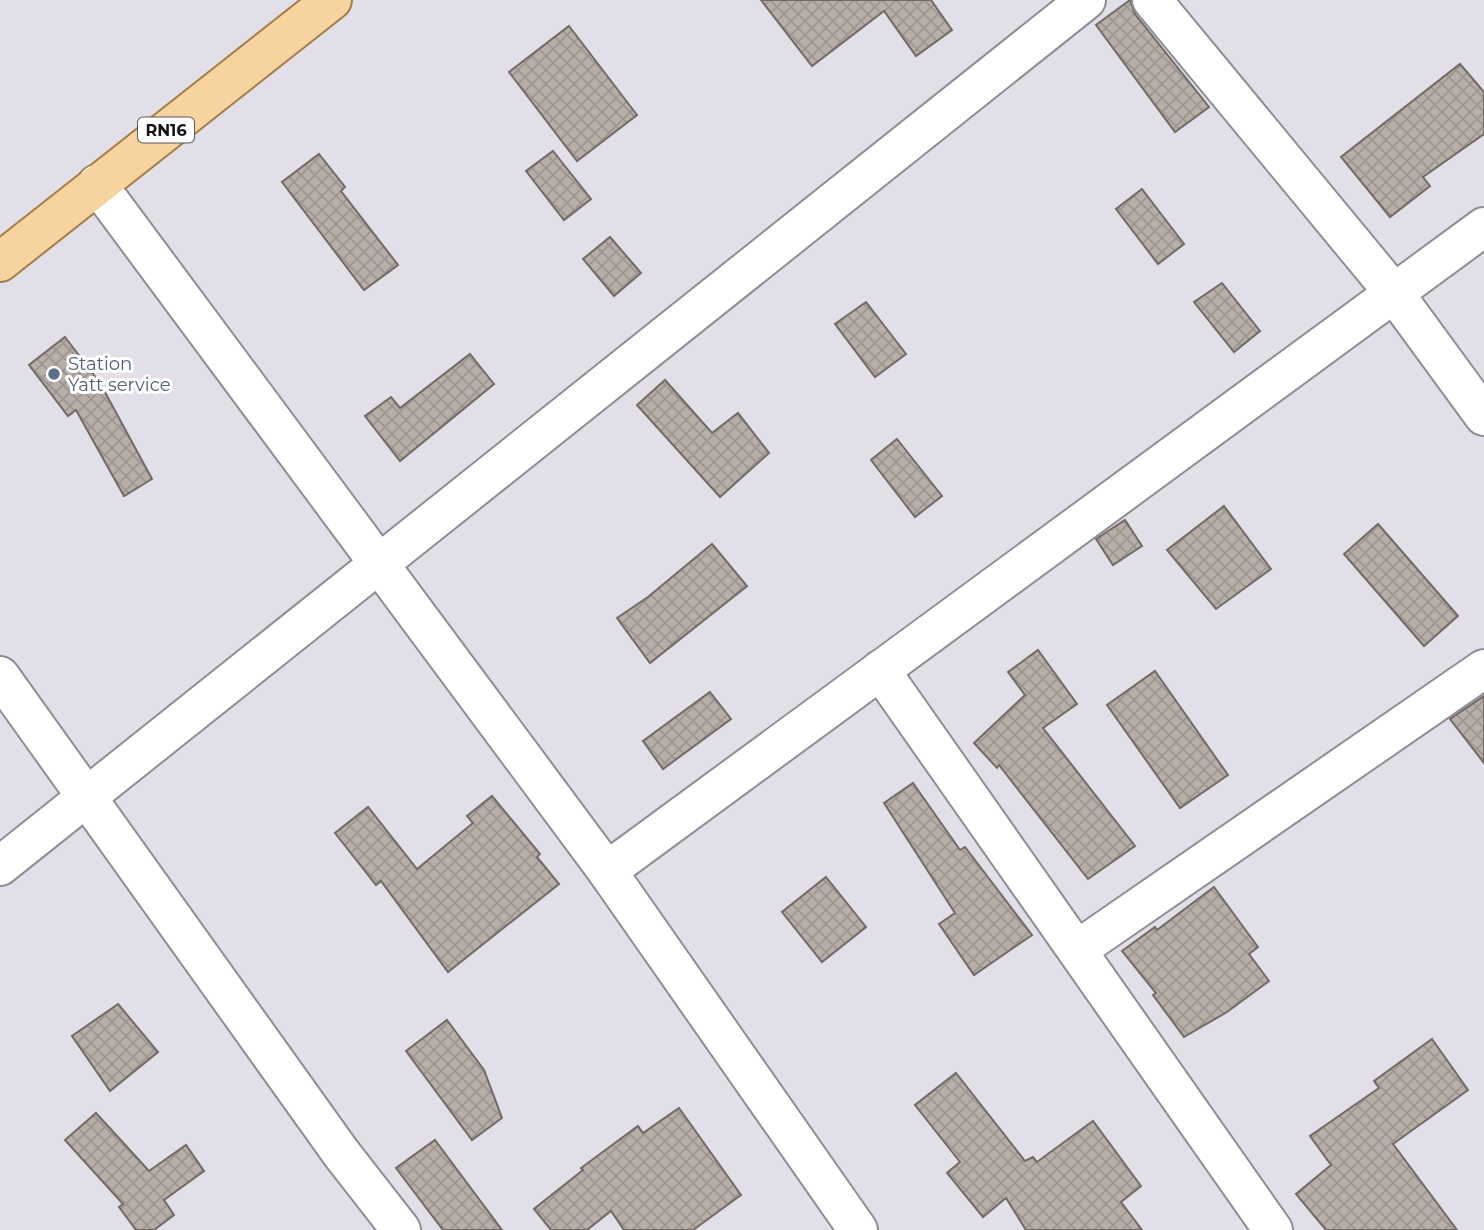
<svg xmlns="http://www.w3.org/2000/svg" width="1484" height="1230" viewBox="0 0 1484 1230" font-family="Montserrat,sans-serif">
  <defs>
    <pattern id="building-cross-hatch" width="8" height="8" patternUnits="userSpaceOnUse" patternTransform="scale(1.75)"><rect width="8" height="8" fill="#b7aea8"/><path d="M0 0l8 8M0 8l8-8" fill="none" stroke="#9c9590"/></pattern>
  </defs>
  <rect width="100%" height="100%" fill="#e3dfe9"/>
  <!-- building -->
  <g fill="url(#building-cross-hatch)" stroke="#736a65" stroke-width="2">
    <path d="M 761,0 L 931,0 L 952,30 L 916,56 L 884,11 L 812,66 Z"/>
    <path d="M 1130,0 L 1135,14 L 1209,107 L 1175,132 L 1096,25 Z"/>
    <path d="M 569,26 L 637,115 L 577,161 L 509,72 Z"/>
    <path d="M 1460,64 L 1484,92 L 1484,134 L 1423,177 L 1430,186 L 1390,217 L 1341,157 Z"/>
    <path d="M 553,151 L 591,199 L 564,220 L 526,171 Z"/>
    <path d="M 319,154 L 345,187 L 341,191 L 398,265 L 364,290 L 282,182 Z"/>
    <path d="M 1142,189 L 1184,244 L 1158,264 L 1116,209 Z"/>
    <path d="M 610,237 L 641,273 L 614,296 L 583,259 Z"/>
    <path d="M 1222,283 L 1260,331 L 1234,352 L 1194,302 Z"/>
    <path d="M 866,302 L 906,354 L 875,377 L 835,324 Z"/>
    <path d="M 65,337 L 100,383 L 152,479 L 124,496 L 76,410 L 68,416 L 29,365 Z"/>
    <path d="M 470,354 L 494,384 L 400,461 L 365,416 L 391,397 L 400,408 Z"/>
    <path d="M 665,380 L 712,433 L 738,413 L 769,453 L 720,497 L 637,405 Z"/>
    <path d="M 897,439 L 942,496 L 915,517 L 871,460 Z"/>
    <path d="M 1224,506 L 1271,569 L 1216,609 L 1167,550 Z"/>
    <path d="M 1125,520 L 1142,546 L 1113,565 L 1096,539 Z"/>
    <path d="M 1378,524 L 1458,616 L 1424,646 L 1344,554 Z"/>
    <path d="M 712,544 L 747,586 L 650,663 L 617,618 L 648,597 Z"/>
    <path d="M 1038,650 L 1077,704 L 1043,728 L 1135,846 L 1088,879 L 999,765 L 997,768 L 974,743 L 1025,695 L 1008,672 Z"/>
    <path d="M 1155,671 L 1228,775 L 1180,808 L 1107,705 Z"/>
    <path d="M 710,692 L 731,719 L 663,769 L 643,741 Z"/>
    <path d="M 1484,696 L 1484,763 L 1450,719 Z"/>
    <path d="M 913,783 L 960,850 L 965,847 L 1032,935 L 974,975 L 939,924 L 955,913 L 884,803 Z"/>
    <path d="M 492,796 L 540,854 L 537,857 L 559,884 L 448,972 L 381,881 L 376,885 L 335,833 L 368,807 L 417,869 L 473,823 L 467,816 Z"/>
    <path d="M 826,877 L 866,927 L 822,962 L 782,912 Z"/>
    <path d="M 1214,887 L 1258,947 L 1249,954 L 1269,981 L 1227,1012 L 1184,1037 L 1153,995 L 1156,993 L 1122,951 L 1155,927 L 1157,930 Z"/>
    <path d="M 118,1004 L 158,1052 L 110,1091 L 72,1036 Z"/>
    <path d="M 447,1020 L 484,1070 L 502,1118 L 472,1140 L 406,1051 Z"/>
    <path d="M 1432,1039 L 1468,1090 L 1393,1144 L 1457,1230 L 1326,1230 L 1296,1194 L 1331,1165 L 1310,1136 L 1379,1088 L 1374,1081 Z"/>
    <path d="M 956,1073 L 1025,1161 L 1033,1157 L 1037,1162 L 1093,1121 L 1141,1186 L 1121,1202 L 1142,1230 L 1026,1230 L 1006,1198 L 983,1217 L 947,1173 L 960,1162 L 915,1105 Z"/>
    <path d="M 679,1108 L 741,1195 L 693,1230 L 624,1230 L 611,1211 L 587,1230 L 551,1230 L 534,1209 L 583,1170 L 581,1168 L 638,1126 L 643,1133 Z"/>
    <path d="M 96,1113 L 149,1171 L 186,1145 L 204,1171 L 164,1200 L 174,1215 L 154,1230 L 136,1230 L 119,1207 L 123,1204 L 65,1140 Z"/>
    <path d="M 435,1140 L 502,1230 L 443,1230 L 396,1168 Z"/>
  </g>
  <g fill="none" stroke-linecap="round" stroke-linejoin="round">
    <!-- minor casing -->
    <g stroke="#8f8c95" stroke-width="42">
      <g id="minor">
        <path d="M 1152,0 L 1394,293 L 1484,416"/>
        <path d="M 97,184 L 607,871 L 858,1230"/>
        <path d="M 880,670 L 1273,1230"/>
        <path d="M 0,676 L 341,1153 L 401,1230"/>
        <path d="M 0,866 L 1086,0"/>
        <path d="M 607,871 L 1484,227"/>
        <path d="M 1077,950 L 1484,669"/>
      </g>
    </g>
    <!-- major casing -->
    <g stroke="#a47d45" stroke-width="42">
      <path id="major" d="M 0,262 L 332,0"/>
    </g>
    <!-- minor -->
    <use href="#minor" stroke="#fff" stroke-width="38"/>
    <!-- major -->
    <use href="#major" stroke="#f7d49f" stroke-width="38"/>
  </g>
  <!-- markers -->
  <circle fill="#5c6f8a" stroke="#fff" stroke-width="2.5" cx="54" cy="374" r="7"/>
  <g text-anchor="middle" dominant-baseline="central" stroke-width="6" stroke-linejoin="round" paint-order="stroke">
    <!-- shield labels -->
    <rect fill="#fff" stroke="#5a595b" stroke-width="2" x="138" y="117.5" width="56" height="25" rx="5"/>
    <g font-size="16" font-weight="bold" fill="#131215">
      <text x="166" y="130">RN16</text>
    </g>
    <!-- service labels -->
    <g font-size="18" fill="#4e5e75" stroke="#fff" text-anchor="start">
      <text x="68" y="364">Station<tspan x="68" dy="21">Yatt service</tspan></text>
    </g>
  </g>
</svg>
